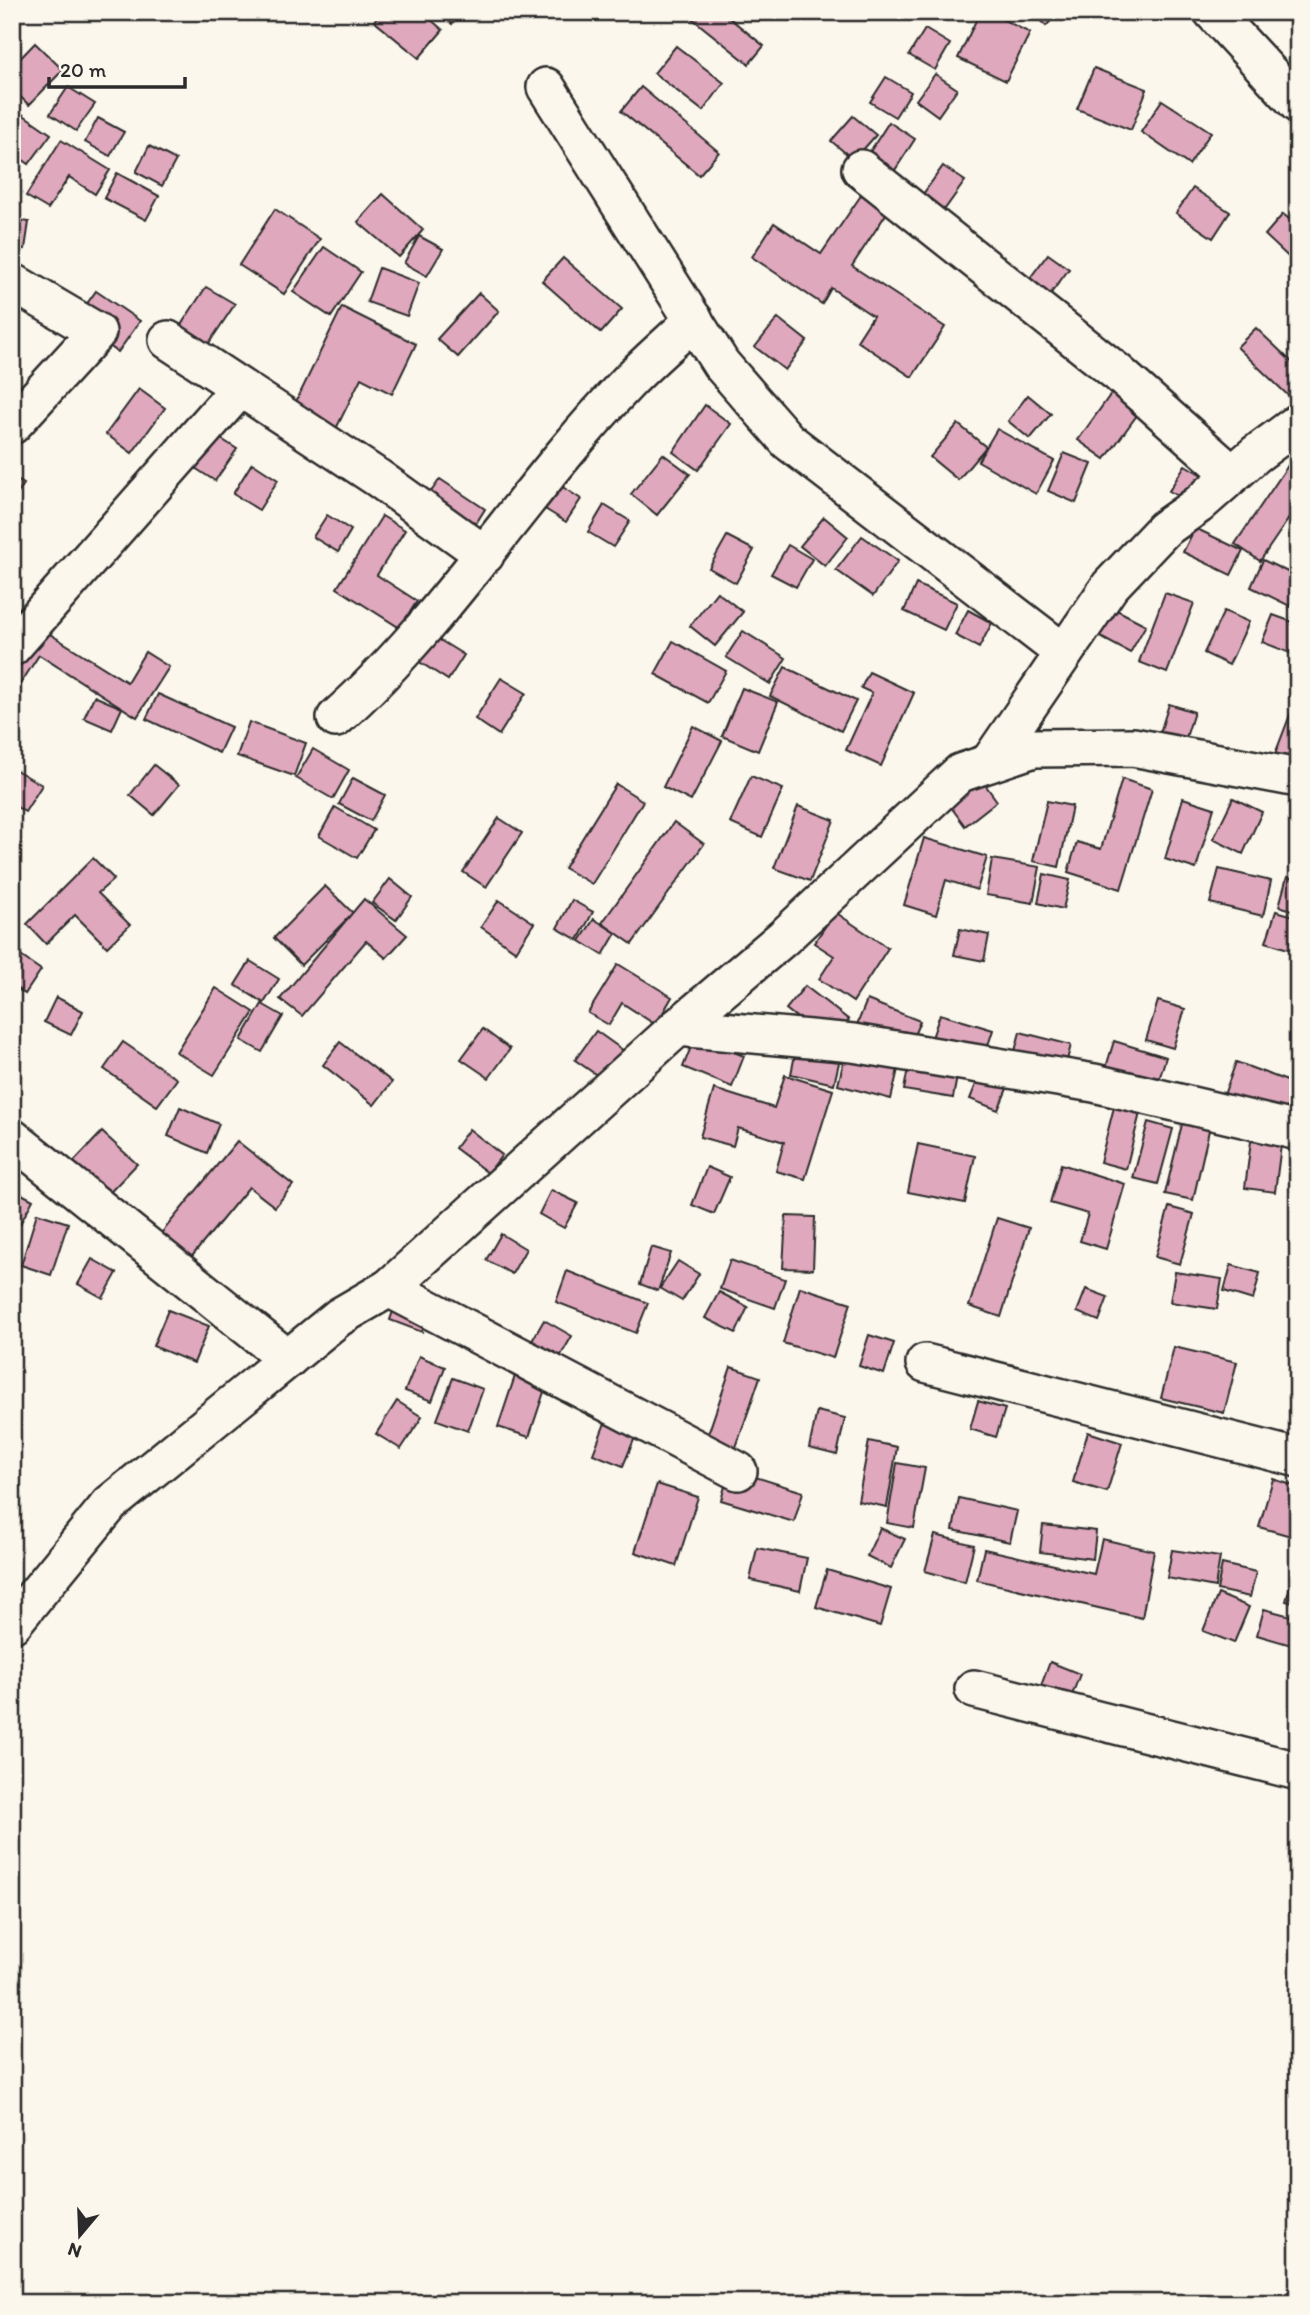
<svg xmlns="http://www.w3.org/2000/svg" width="1310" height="2315" viewBox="0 0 1310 2315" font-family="Itim,sans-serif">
  <rect width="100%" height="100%" fill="#fbf7ec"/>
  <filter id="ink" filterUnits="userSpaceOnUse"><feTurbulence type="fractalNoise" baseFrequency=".0143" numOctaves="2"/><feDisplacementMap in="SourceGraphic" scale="14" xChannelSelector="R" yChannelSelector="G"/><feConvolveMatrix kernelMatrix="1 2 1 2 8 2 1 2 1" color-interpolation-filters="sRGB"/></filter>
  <g filter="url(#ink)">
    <!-- building -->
    <g fill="#e0a8bd" stroke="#2b2b2b" stroke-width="2">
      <path d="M 381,12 L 422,12 L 443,30 L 419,58 L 374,21 Z"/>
      <path d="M 438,12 L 462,12 L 452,24 Z"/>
      <path d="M 684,12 L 722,12 L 764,46 L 749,64 Z"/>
      <path d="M 980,12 L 988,12 L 1030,33 L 1006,81 L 958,58 Z"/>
      <path d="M 1031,12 L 1059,12 L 1046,26 Z"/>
      <path d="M 925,29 L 950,44 L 935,70 L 909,55 Z"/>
      <path d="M 35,43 L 63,70 L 29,105 L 12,89 L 12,67 Z"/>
      <path d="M 676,46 L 724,83 L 703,111 L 654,73 Z"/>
      <path d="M 1094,68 L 1147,89 L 1131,130 L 1077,109 Z"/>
      <path d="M 935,74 L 957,89 L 938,116 L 916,100 Z"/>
      <path d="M 886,77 L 911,92 L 895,117 L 870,102 Z"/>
      <path d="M 68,87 L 95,104 L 76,131 L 50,114 Z"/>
      <path d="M 641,87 L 719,152 L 699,175 L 621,111 Z"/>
      <path d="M 1162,100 L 1211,132 L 1189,165 L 1141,132 Z"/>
      <path d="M 12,107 L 51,134 L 29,164 L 12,152 Z"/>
      <path d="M 853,116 L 876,135 L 854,160 L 831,141 Z"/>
      <path d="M 98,118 L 124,132 L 110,156 L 85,142 Z"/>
      <path d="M 889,122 L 915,139 L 886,184 L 860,167 Z"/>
      <path d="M 61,140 L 110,170 L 95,194 L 69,177 L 48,209 L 26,196 Z"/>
      <path d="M 149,146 L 176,160 L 162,186 L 136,172 Z"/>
      <path d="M 943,166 L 965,181 L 932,227 L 911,211 Z"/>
      <path d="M 117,173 L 159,196 L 146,220 L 104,198 Z"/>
      <path d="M 1193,188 L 1230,212 L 1213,238 L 1176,213 Z"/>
      <path d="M 864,191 L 890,208 L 852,266 L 945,327 L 912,377 L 857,341 L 873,316 L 831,288 L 822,304 L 752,257 L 774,223 L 821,254 Z"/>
      <path d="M 383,194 L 423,230 L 399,257 L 358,222 Z"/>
      <path d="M 275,209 L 320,239 L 284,294 L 239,265 Z"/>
      <path d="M 1283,214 L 1298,226 L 1298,266 L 1265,235 Z"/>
      <path d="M 12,219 L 29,222 L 25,249 L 12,247 Z"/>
      <path d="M 419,236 L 443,249 L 427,276 L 404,263 Z"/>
      <path d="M 324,247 L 361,272 L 331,317 L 293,292 Z"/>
      <path d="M 1048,254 L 1069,269 L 1048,297 L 1027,282 Z"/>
      <path d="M 563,258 L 622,309 L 601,333 L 542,281 Z"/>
      <path d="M 379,268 L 419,283 L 407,316 L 367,302 Z"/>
      <path d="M 206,287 L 235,304 L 203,352 L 175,334 Z"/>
      <path d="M 96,291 L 140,321 L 118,352 L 74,322 Z"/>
      <path d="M 479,293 L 499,311 L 458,357 L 437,339 Z"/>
      <path d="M 342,307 L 416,344 L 392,394 L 361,378 L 333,435 L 290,414 Z"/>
      <path d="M 778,318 L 807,341 L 785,370 L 755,347 Z"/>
      <path d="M 1256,328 L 1298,368 L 1296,403 L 1237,347 Z"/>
      <path d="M 139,389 L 165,408 L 132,453 L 106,434 Z"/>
      <path d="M 1113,391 L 1140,411 L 1105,459 L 1078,440 Z"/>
      <path d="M 1028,395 L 1051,414 L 1030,439 L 1008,421 Z"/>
      <path d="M 705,405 L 731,424 L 698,470 L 673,452 Z"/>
      <path d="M 193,421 L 237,449 L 215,481 L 172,453 Z"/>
      <path d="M 958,424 L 986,447 L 958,480 L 930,457 Z"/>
      <path d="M 997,429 L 1054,461 L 1036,494 L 978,461 Z"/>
      <path d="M 1064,453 L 1092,464 L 1076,503 L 1048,491 Z"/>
      <path d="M 663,454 L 690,474 L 657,515 L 631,494 Z"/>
      <path d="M 1291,461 L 1298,466 L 1298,505 L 1260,561 L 1235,544 Z"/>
      <path d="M 252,463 L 278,480 L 259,510 L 233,494 Z"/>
      <path d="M 1185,465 L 1210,480 L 1195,506 L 1169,491 Z"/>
      <path d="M 12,477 L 24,484 L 12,502 Z"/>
      <path d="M 440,479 L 485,509 L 470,533 L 423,503 Z"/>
      <path d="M 555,482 L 581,499 L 566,522 L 540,506 Z"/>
      <path d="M 604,505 L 630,521 L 613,547 L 588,532 Z"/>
      <path d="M 327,515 L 351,530 L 338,552 L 313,537 Z"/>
      <path d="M 382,516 L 405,530 L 377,575 L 417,601 L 400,628 L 337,588 Z"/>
      <path d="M 824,517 L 848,537 L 825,566 L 800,546 Z"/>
      <path d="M 1195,528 L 1243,551 L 1231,575 L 1183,552 Z"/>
      <path d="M 727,536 L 754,550 L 736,583 L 709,568 Z"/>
      <path d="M 862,536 L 898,561 L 873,596 L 836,570 Z"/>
      <path d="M 788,545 L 812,559 L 796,587 L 771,574 Z"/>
      <path d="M 1263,560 L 1298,577 L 1298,610 L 1251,587 Z"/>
      <path d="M 916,584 L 957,603 L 944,630 L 904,611 Z"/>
      <path d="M 717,592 L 743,612 L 715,646 L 690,626 Z"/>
      <path d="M 1165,593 L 1194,603 L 1167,673 L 1139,662 Z"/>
      <path d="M 1107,605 L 1146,625 L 1130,653 L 1093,633 Z"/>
      <path d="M 968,610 L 992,623 L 979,648 L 955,635 Z"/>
      <path d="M 13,611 L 127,682 L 145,652 L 169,667 L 137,717 L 39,655 L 14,694 L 12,693 Z"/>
      <path d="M 1224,611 L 1249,622 L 1229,665 L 1204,653 Z"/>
      <path d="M 1273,615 L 1298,624 L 1298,656 L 1262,642 Z"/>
      <path d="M 422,629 L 464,655 L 448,680 L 407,654 Z"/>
      <path d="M 743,631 L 786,658 L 770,684 L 726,657 Z"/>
      <path d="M 673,641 L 726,671 L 708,703 L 655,674 Z"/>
      <path d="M 785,667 L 856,701 L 841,731 L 770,696 Z"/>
      <path d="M 869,672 L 914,693 L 881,766 L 846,750 L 872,693 L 861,688 Z"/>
      <path d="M 501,678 L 526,693 L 499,735 L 475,719 Z"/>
      <path d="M 742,688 L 778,702 L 758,751 L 722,736 Z"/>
      <path d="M 158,694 L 231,727 L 219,753 L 146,719 Z"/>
      <path d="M 1298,694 L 1298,772 L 1272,762 Z"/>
      <path d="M 94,696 L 122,708 L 112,730 L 84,718 Z"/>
      <path d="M 1169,704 L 1194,712 L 1183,747 L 1158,739 Z"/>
      <path d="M 249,722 L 306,743 L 294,776 L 237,756 Z"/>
      <path d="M 693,726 L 722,741 L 691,801 L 663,787 Z"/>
      <path d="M 313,749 L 349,770 L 333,799 L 296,778 Z"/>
      <path d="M 154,765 L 179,785 L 154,815 L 130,795 Z"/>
      <path d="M 16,770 L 42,785 L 25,812 L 12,804 L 12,776 Z"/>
      <path d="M 751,776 L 783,789 L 762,837 L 730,823 Z"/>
      <path d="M 353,778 L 385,795 L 371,821 L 339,804 Z"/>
      <path d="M 981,779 L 997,801 L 965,826 L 948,803 Z"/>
      <path d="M 1122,779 L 1152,789 L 1121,889 L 1068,872 L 1077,842 L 1101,849 Z"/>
      <path d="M 616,784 L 643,801 L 592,884 L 564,868 Z"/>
      <path d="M 1183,798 L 1214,808 L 1196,869 L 1165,859 Z"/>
      <path d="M 1233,798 L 1262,812 L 1243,854 L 1213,839 Z"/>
      <path d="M 1047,801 L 1072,806 L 1059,867 L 1033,861 Z"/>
      <path d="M 798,806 L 834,820 L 810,881 L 774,868 Z"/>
      <path d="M 335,807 L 374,830 L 357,858 L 319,836 Z"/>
      <path d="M 499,818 L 522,833 L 486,887 L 463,872 Z"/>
      <path d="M 674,822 L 704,844 L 632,944 L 602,923 Z"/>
      <path d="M 924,838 L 987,857 L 977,890 L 946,880 L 936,915 L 904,905 Z"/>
      <path d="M 93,858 L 114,879 L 98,893 L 130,925 L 107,947 L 75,915 L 46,944 L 27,924 Z"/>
      <path d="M 992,859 L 1040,867 L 1033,903 L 986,895 Z"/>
      <path d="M 1219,869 L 1271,881 L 1263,916 L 1210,903 Z"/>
      <path d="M 1044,874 L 1070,880 L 1063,909 L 1038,903 Z"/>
      <path d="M 1287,877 L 1298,880 L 1298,912 L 1279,906 Z"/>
      <path d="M 390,879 L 412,897 L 396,920 L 372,903 Z"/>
      <path d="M 325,886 L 353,913 L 301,965 L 274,938 Z"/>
      <path d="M 364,899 L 407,935 L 386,958 L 366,941 L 302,1016 L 280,999 Z"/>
      <path d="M 499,900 L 534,923 L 516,951 L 481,927 Z"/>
      <path d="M 572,900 L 593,912 L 578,940 L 557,928 Z"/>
      <path d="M 1276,911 L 1298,917 L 1291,950 L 1266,942 Z"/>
      <path d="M 835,912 L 888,948 L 853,1002 L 819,979 L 834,956 L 814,943 Z"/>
      <path d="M 594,919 L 616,933 L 603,955 L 580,941 Z"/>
      <path d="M 960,929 L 989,935 L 984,961 L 954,955 Z"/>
      <path d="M 12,950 L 41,970 L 25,994 L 12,985 Z"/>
      <path d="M 250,961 L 279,979 L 264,1003 L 235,985 Z"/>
      <path d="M 618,964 L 672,997 L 656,1025 L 622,1003 L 609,1025 L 588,1013 Z"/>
      <path d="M 805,986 L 849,1020 L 830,1044 L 786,1009 Z"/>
      <path d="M 216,988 L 254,1012 L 214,1075 L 176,1052 Z"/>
      <path d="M 56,997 L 83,1011 L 71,1035 L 44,1022 Z"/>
      <path d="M 867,1000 L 920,1021 L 907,1052 L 854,1032 Z"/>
      <path d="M 1158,1001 L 1185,1009 L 1173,1048 L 1146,1040 Z"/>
      <path d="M 262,1004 L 283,1016 L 262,1052 L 241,1040 Z"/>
      <path d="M 940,1014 L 993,1030 L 982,1064 L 929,1047 Z"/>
      <path d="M 483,1029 L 510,1049 L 489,1078 L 461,1059 Z"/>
      <path d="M 596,1031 L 634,1058 L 614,1087 L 575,1060 Z"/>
      <path d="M 1020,1032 L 1071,1045 L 1064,1071 L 1013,1059 Z"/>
      <path d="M 695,1037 L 744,1056 L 732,1087 L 683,1067 Z"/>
      <path d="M 1114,1041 L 1166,1057 L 1155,1093 L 1103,1077 Z"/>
      <path d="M 123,1042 L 177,1079 L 157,1106 L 104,1069 Z"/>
      <path d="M 340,1042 L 392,1082 L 374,1105 L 323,1065 Z"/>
      <path d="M 797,1045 L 841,1054 L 834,1084 L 791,1074 Z"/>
      <path d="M 846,1051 L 899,1065 L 891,1099 L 838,1085 Z"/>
      <path d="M 910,1057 L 959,1066 L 953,1098 L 904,1090 Z"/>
      <path d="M 1236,1062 L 1298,1085 L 1298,1123 L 1224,1095 Z"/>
      <path d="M 981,1072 L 1009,1084 L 998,1110 L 970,1099 Z"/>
      <path d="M 785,1075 L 833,1090 L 805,1179 L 776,1171 L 784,1142 L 738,1128 L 733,1146 L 700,1137 L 714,1089 L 774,1108 Z"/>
      <path d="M 180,1107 L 219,1124 L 207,1153 L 168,1136 Z"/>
      <path d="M 1114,1107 L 1140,1113 L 1126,1169 L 1100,1162 Z"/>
      <path d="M 1183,1120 L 1210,1126 L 1193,1200 L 1165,1194 Z"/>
      <path d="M 1148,1122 L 1173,1129 L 1158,1184 L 1133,1178 Z"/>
      <path d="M 469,1129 L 502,1155 L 488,1173 L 455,1148 Z"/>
      <path d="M 102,1132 L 137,1164 L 98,1205 L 63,1173 Z"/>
      <path d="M 237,1141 L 293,1185 L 275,1207 L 249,1187 L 184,1266 L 154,1242 Z"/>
      <path d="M 1251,1141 L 1281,1145 L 1275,1192 L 1245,1188 Z"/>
      <path d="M 918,1144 L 975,1156 L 965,1203 L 908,1192 Z"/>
      <path d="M 1061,1164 L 1125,1184 L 1106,1249 L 1080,1241 L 1088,1214 L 1050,1203 Z"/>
      <path d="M 707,1167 L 730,1177 L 714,1214 L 692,1205 Z"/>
      <path d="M 12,1189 L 33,1200 L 20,1224 L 12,1220 Z"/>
      <path d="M 551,1190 L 578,1203 L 564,1228 L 539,1214 Z"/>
      <path d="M 1169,1207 L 1194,1214 L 1180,1264 L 1155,1257 Z"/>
      <path d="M 37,1213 L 68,1223 L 51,1275 L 21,1265 Z"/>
      <path d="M 786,1216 L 815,1217 L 813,1269 L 783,1268 Z"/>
      <path d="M 997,1218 L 1029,1228 L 1001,1317 L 969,1306 Z"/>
      <path d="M 501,1234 L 526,1249 L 512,1274 L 486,1260 Z"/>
      <path d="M 651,1247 L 671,1253 L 658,1291 L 640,1284 Z"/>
      <path d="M 92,1259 L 117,1273 L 103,1298 L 78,1284 Z"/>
      <path d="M 730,1260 L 785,1279 L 775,1308 L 720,1289 Z"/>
      <path d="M 678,1261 L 699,1274 L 682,1301 L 660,1288 Z"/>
      <path d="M 1231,1265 L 1260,1273 L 1253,1300 L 1224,1291 Z"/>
      <path d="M 567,1271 L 648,1303 L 636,1333 L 556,1302 Z"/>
      <path d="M 1175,1272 L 1222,1279 L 1217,1309 L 1170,1302 Z"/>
      <path d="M 800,1287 L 851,1303 L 833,1358 L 783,1343 Z"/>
      <path d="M 1086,1289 L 1108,1297 L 1099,1321 L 1077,1312 Z"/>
      <path d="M 719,1292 L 748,1307 L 736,1333 L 705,1318 Z"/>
      <path d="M 398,1297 L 430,1309 L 422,1332 L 390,1320 Z"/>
      <path d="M 168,1310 L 209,1326 L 194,1363 L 153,1346 Z"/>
      <path d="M 544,1320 L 572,1336 L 557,1362 L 529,1346 Z"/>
      <path d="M 869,1335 L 894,1343 L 884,1374 L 859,1366 Z"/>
      <path d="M 1298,1343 L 1298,1374 L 1289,1372 Z"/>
      <path d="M 1174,1347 L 1237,1362 L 1224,1413 L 1161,1398 Z"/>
      <path d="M 419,1356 L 445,1367 L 432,1401 L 405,1391 Z"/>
      <path d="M 731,1367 L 760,1377 L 732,1459 L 703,1449 Z"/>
      <path d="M 517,1370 L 548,1380 L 529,1437 L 498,1427 Z"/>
      <path d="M 453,1378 L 483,1389 L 468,1431 L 437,1420 Z"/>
      <path d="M 397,1401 L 422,1417 L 401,1449 L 376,1434 Z"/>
      <path d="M 978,1401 L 1005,1409 L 996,1437 L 970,1429 Z"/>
      <path d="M 817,1411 L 845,1418 L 837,1455 L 809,1448 Z"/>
      <path d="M 605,1423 L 636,1435 L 623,1466 L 593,1454 Z"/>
      <path d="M 1088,1432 L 1122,1443 L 1107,1492 L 1073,1482 Z"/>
      <path d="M 869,1441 L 897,1447 L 887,1507 L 858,1501 Z"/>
      <path d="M 897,1463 L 925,1468 L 914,1528 L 887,1523 Z"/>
      <path d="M 730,1469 L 803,1492 L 794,1522 L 721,1500 Z"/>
      <path d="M 1273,1479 L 1298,1487 L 1298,1538 L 1259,1527 Z"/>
      <path d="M 657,1484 L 698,1497 L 676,1566 L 635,1552 Z"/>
      <path d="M 959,1498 L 1017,1511 L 1010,1542 L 953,1530 Z"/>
      <path d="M 1043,1525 L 1096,1531 L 1093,1559 L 1040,1552 Z"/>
      <path d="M 880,1528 L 905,1539 L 891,1568 L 867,1556 Z"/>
      <path d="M 935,1535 L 974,1545 L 965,1582 L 925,1571 Z"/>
      <path d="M 1102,1539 L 1154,1551 L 1142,1618 L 977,1580 L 984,1549 L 1094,1574 Z"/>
      <path d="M 757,1548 L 807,1558 L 800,1591 L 750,1580 Z"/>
      <path d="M 1172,1550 L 1220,1557 L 1215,1587 L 1167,1578 Z"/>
      <path d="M 1297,1562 L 1298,1562 L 1298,1604 L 1286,1601 Z"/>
      <path d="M 1222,1564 L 1256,1572 L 1250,1597 L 1217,1590 Z"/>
      <path d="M 827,1570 L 891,1589 L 880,1626 L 816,1607 Z"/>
      <path d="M 1218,1594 L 1249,1607 L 1234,1643 L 1203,1631 Z"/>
      <path d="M 1264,1609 L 1298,1618 L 1298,1647 L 1257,1635 Z"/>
      <path d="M 1050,1662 L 1080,1674 L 1069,1703 L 1039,1691 Z"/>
    </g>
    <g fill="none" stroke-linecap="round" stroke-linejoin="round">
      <!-- minor casing -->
      <g stroke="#2b2b2b" stroke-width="42">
        <g id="minor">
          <path d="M 1213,12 L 1298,104"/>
          <path d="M 546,87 L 721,364 L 788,441 L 1064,653"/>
          <path d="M 861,169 L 1118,373 L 1232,474"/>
          <path d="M 12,282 L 97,332 L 12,425"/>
          <path d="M 168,340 L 378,478 L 485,555"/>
          <path d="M 12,647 L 240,388"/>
          <path d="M 336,718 C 447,619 525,489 628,382 C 649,360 672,341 694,320"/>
          <path d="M 989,763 L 1110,586 L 1164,529 L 1198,505 L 1256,454 L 1298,423"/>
          <path d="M 678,1027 L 853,1043 L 1094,1083 L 1298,1131"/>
          <path d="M 12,1138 L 288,1359"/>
          <path d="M 389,1288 L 738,1471"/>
          <path d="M 925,1363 L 1298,1458"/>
          <path d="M 12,1624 L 110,1504 L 339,1317 L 389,1288 L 678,1027 L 783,938 L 960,773 L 1034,748 L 1133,747 L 1298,778"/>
          <path d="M 974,1689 L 1298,1771"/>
        </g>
      </g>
      <!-- minor -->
      <use href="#minor" stroke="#fbf7ec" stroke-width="37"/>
    </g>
  </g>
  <!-- margin -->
  <rect width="1310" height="2315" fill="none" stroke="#fbf7ec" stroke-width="42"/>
  <rect x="21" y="21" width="1268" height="2273" fill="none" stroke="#2b2b2b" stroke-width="2.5" filter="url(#ink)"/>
  <!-- north arrow -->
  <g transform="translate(80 2235) rotate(199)" stroke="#fbf7ec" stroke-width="5" paint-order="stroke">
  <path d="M0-5L12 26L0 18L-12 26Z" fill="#2b2b2b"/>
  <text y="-10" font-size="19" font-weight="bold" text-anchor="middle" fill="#2b2b2b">N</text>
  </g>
  <!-- scale -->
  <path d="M49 77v10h136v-10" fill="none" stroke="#2b2b2b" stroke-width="3.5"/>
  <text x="60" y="77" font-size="21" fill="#2b2b2b" stroke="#fbf7ec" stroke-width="5" paint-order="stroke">20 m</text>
</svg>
